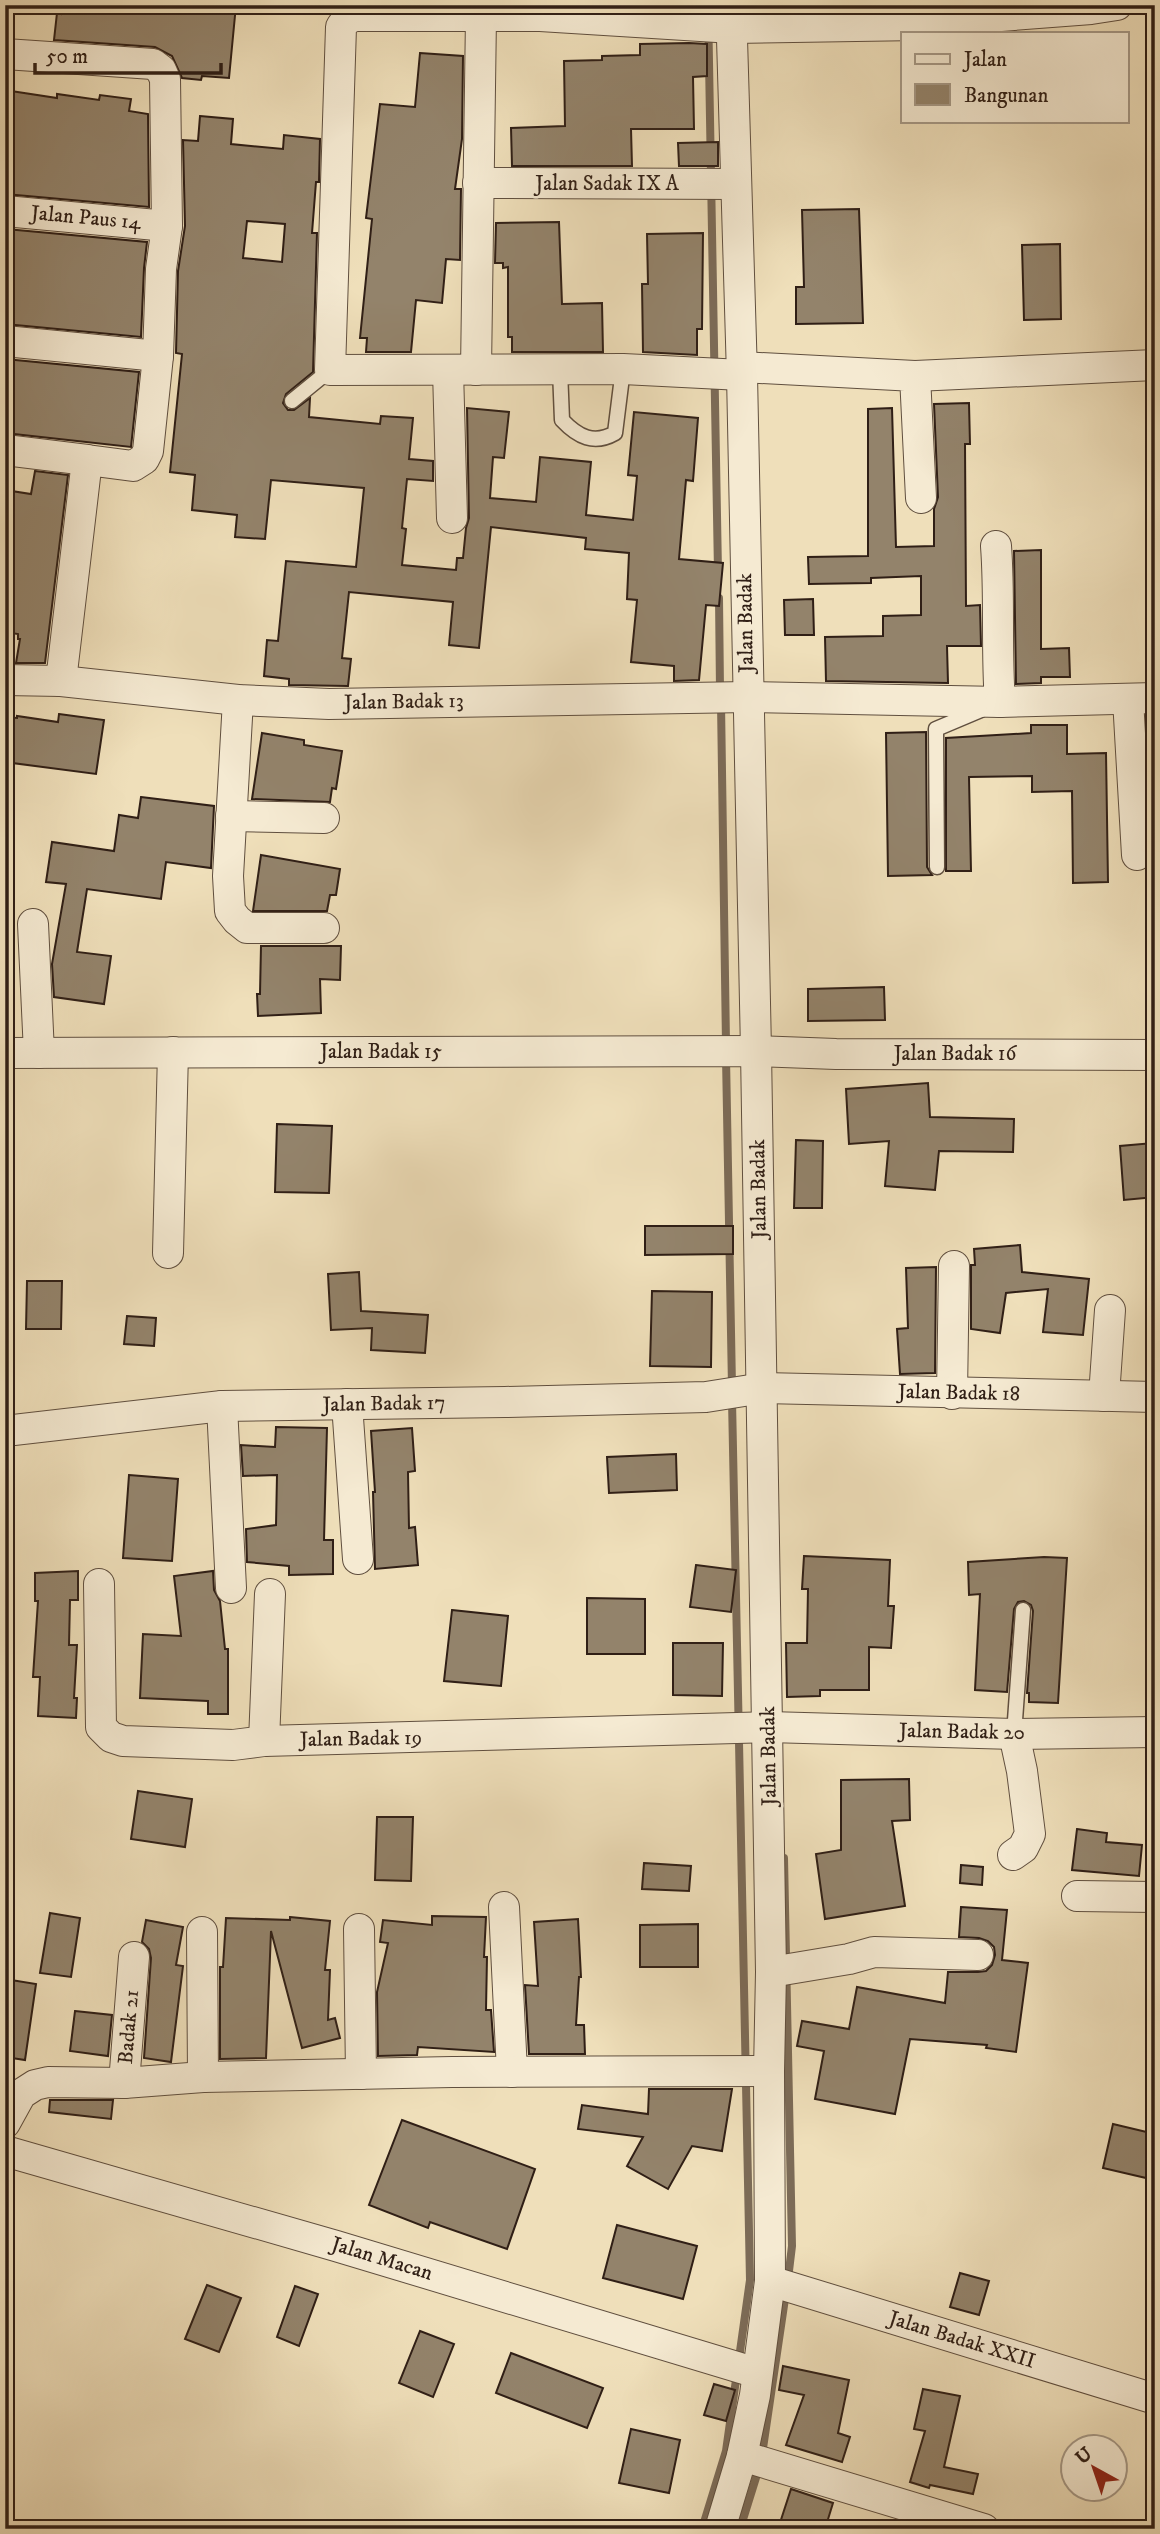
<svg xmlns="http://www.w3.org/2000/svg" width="1160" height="2534" viewBox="0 0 1160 2534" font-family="'IM FELL DW Pica',serif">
  <rect width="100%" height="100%" fill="#efdfba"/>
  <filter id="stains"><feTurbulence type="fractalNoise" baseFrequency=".00286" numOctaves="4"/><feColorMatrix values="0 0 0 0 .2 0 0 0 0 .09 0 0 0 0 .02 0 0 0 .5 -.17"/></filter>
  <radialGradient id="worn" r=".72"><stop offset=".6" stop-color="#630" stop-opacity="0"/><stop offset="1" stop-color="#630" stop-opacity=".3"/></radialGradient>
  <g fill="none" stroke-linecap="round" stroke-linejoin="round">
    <!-- stream -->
    <g stroke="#7c6b57" stroke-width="8">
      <path d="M 708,5 L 718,572"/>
      <path d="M 719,598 L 720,690"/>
      <path d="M 721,703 L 726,1044"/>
      <path d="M 726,1057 L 732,1387"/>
      <path d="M 784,1858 L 792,2246 L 788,2279"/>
      <path d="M 762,2455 L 786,2292"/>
      <path d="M 702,2529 L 726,2451 L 750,2280 L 732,1400"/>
      <path d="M 740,2529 L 759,2468"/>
    </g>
  </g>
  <!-- building -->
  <g fill="#93836b" stroke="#301f16" stroke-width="2" fill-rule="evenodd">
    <path d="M 62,5 L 236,5 L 229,78 L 202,76 L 201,80 L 182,78 L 172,56 L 155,47 L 54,40 L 57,13 L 61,14 Z"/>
    <path d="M 689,43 L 707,44 L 707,76 L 693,77 L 694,129 L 631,129 L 632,166 L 512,166 L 511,128 L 565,126 L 564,61 L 602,60 L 602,56 L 640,55 L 640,44 Z"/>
    <path d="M 420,53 L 463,56 L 462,139 L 455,189 L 461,189 L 460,260 L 446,259 L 442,303 L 416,300 L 411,352 L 366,352 L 367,338 L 360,338 L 372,219 L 366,218 L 380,104 L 415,107 Z"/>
    <path d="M 11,91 L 57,98 L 57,94 L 99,100 L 100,95 L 131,99 L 129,111 L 148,114 L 149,207 L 5,194 L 5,126 Z"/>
    <path d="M 200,116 L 233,119 L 231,144 L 283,149 L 284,135 L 320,139 L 319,182 L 316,182 L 312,233 L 317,233 L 313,372 L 286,394 L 283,403 L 288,410 L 294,410 L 310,398 L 309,417 L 380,424 L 381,416 L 413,418 L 409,459 L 433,461 L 433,481 L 407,479 L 402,528 L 406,529 L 402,565 L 456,570 L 457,558 L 463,558 L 466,528 L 469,518 L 467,408 L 509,412 L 504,458 L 493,457 L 490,498 L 536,502 L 540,457 L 591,462 L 586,515 L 633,520 L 637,476 L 628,475 L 634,412 L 698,418 L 693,481 L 686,480 L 679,559 L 723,563 L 719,606 L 706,605 L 699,680 L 674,681 L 674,666 L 631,662 L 637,600 L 627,599 L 629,553 L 585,549 L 586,538 L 491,527 L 479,648 L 449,645 L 453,602 L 349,592 L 342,658 L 351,659 L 348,686 L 289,685 L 289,679 L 264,676 L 267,640 L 278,641 L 286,561 L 356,567 L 364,488 L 271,480 L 265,539 L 235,537 L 237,515 L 192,510 L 195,475 L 170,472 L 182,354 L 176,353 L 178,271 L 185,226 L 183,140 L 198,141 ZM 247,221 L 285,224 L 282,262 L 243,258 Z"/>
    <path d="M 718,142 L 718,166 L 679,166 L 678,143 Z"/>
    <path d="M 859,209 L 863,323 L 796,324 L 796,287 L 804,287 L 802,210 Z"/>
    <path d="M 559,222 L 562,304 L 602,303 L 603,352 L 512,352 L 512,337 L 508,337 L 508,267 L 503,268 L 503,263 L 495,263 L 496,223 Z"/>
    <path d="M 6,229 L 147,242 L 144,268 L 141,337 L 5,324 Z"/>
    <path d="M 703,233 L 702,329 L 697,329 L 697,355 L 643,352 L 642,284 L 648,284 L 647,234 Z"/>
    <path d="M 1060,244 L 1061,319 L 1024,320 L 1022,245 Z"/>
    <path d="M 5,359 L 139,372 L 131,447 L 5,433 Z"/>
    <path d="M 969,403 L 970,444 L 965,444 L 966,606 L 980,605 L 981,646 L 947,646 L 948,683 L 826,681 L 825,637 L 883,636 L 883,616 L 921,615 L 921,576 L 871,578 L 871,583 L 809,584 L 808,557 L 868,556 L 868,409 L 892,408 L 896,547 L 934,546 L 934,509 L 938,497 L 934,404 Z"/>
    <path d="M 35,471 L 68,475 L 45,663 L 16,663 L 20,639 L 18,639 L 18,634 L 5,632 L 5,490 L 31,494 Z"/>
    <path d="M 1041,550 L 1041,649 L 1069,648 L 1070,677 L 1041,677 L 1041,683 L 1016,684 L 1014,551 Z"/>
    <path d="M 813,599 L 814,635 L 785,635 L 784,600 Z"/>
    <path d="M 59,714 L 104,720 L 96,774 L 5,762 L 5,717 L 17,718 L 17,716 L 58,722 Z"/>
    <path d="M 1031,725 L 1067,725 L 1067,754 L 1106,753 L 1108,882 L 1073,883 L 1072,791 L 1032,792 L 1032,776 L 969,777 L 971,871 L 946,871 L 946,738 L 1031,733 Z"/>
    <path d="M 926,732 L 927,867 L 932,875 L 888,876 L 886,733 Z"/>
    <path d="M 262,733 L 304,740 L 304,745 L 342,751 L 336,789 L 332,788 L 330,802 L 252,799 Z"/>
    <path d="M 141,797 L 214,806 L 211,868 L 166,862 L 161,899 L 87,889 L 77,952 L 111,956 L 104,1004 L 54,997 L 52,964 L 66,884 L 46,882 L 52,842 L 114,851 L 119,815 L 138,818 Z"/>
    <path d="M 261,855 L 340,869 L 336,895 L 330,895 L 327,911 L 253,911 Z"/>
    <path d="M 261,946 L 341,946 L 340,980 L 320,979 L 321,1013 L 258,1016 L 257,994 L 260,994 Z"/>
    <path d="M 884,987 L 885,1020 L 808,1021 L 808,989 Z"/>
    <path d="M 928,1083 L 930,1117 L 1014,1119 L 1013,1152 L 939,1151 L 935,1190 L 885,1186 L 889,1141 L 849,1144 L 846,1089 Z"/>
    <path d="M 277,1124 L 332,1126 L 329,1193 L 275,1192 Z"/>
    <path d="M 796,1140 L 823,1141 L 822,1208 L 794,1208 Z"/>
    <path d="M 1153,1143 L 1155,1197 L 1124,1200 L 1120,1146 Z"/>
    <path d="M 645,1226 L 733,1226 L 733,1254 L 645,1255 Z"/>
    <path d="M 1020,1245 L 1022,1272 L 1089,1279 L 1083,1335 L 1043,1332 L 1048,1289 L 1006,1293 L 1000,1333 L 971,1329 L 971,1265 L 975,1265 L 974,1249 Z"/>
    <path d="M 936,1267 L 935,1373 L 900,1374 L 897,1329 L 908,1328 L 906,1268 Z"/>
    <path d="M 359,1272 L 361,1311 L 428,1315 L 425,1353 L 371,1350 L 372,1328 L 331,1330 L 328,1274 Z"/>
    <path d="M 27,1281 L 62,1281 L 61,1329 L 26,1329 Z"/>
    <path d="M 652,1291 L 712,1292 L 711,1367 L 650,1366 Z"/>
    <path d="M 127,1316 L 156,1318 L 154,1346 L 124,1344 Z"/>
    <path d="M 276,1427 L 327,1428 L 324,1540 L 333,1540 L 333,1574 L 289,1575 L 289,1566 L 247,1562 L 246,1529 L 276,1525 L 277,1475 L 243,1476 L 241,1445 L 275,1447 Z"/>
    <path d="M 412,1428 L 415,1471 L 408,1472 L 409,1528 L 415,1527 L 418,1565 L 375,1569 L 373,1492 L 375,1492 L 371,1431 Z"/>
    <path d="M 676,1454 L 677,1490 L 609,1493 L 607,1457 Z"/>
    <path d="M 129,1475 L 178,1479 L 172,1561 L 123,1558 Z"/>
    <path d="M 804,1556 L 890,1560 L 888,1606 L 894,1606 L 891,1648 L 869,1647 L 869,1690 L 820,1690 L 820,1696 L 787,1697 L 786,1643 L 807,1643 L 808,1589 L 802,1589 Z"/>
    <path d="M 1044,1557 L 1067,1558 L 1058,1703 L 1029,1702 L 1029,1693 L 1027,1693 L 1033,1611 L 1031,1605 L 1024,1601 L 1018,1602 L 1014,1609 L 1007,1692 L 975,1690 L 980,1594 L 969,1595 L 968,1562 Z"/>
    <path d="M 696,1565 L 736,1570 L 731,1612 L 690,1607 Z"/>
    <path d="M 78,1571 L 78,1600 L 70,1600 L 69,1645 L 77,1645 L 74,1698 L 77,1698 L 76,1718 L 38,1716 L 40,1677 L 33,1677 L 38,1601 L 35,1601 L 35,1573 Z"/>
    <path d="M 213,1571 L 214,1590 L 220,1601 L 225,1649 L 228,1649 L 228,1714 L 208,1714 L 208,1701 L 140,1698 L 143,1634 L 181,1636 L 174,1576 Z"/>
    <path d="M 587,1598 L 645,1599 L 645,1654 L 587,1654 Z"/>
    <path d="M 452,1610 L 508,1616 L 501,1686 L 444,1681 Z"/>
    <path d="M 673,1643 L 723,1643 L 722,1696 L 673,1695 Z"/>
    <path d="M 909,1779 L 910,1820 L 892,1821 L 905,1906 L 825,1919 L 816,1854 L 841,1850 L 841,1780 Z"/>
    <path d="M 138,1791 L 192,1799 L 185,1847 L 131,1839 Z"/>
    <path d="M 377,1817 L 413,1817 L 411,1881 L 375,1880 Z"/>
    <path d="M 1077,1829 L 1107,1833 L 1106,1842 L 1142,1845 L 1139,1876 L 1072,1870 Z"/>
    <path d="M 644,1863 L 691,1866 L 689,1891 L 642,1889 Z"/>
    <path d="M 961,1865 L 983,1867 L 982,1885 L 960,1883 Z"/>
    <path d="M 961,1907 L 1007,1910 L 1002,1960 L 1028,1963 L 1016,2052 L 986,2048 L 987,2045 L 910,2039 L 895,2114 L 815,2099 L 824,2051 L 797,2046 L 802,2021 L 849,2029 L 857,1987 L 945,2003 L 948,1972 L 978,1972 L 986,1971 L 992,1965 L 995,1955 L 994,1947 L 988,1941 L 979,1938 L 959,1937 Z"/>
    <path d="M 50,1913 L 80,1918 L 71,1977 L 40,1973 Z"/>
    <path d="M 432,1916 L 486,1917 L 484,1957 L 487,1957 L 486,2010 L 491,2010 L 494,2052 L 418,2047 L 417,2055 L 378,2056 L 377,1992 L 388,1943 L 380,1942 L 383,1920 L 432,1925 Z"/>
    <path d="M 290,1917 L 330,1921 L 325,1970 L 330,1970 L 328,2020 L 335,2018 L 340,2038 L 302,2048 L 271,1931 L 266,2058 L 220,2059 L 220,1967 L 223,1967 L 226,1918 L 290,1920 Z"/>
    <path d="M 578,1919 L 581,1977 L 579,1977 L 576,2025 L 584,2025 L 585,2054 L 529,2054 L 525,1985 L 538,1986 L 534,1922 Z"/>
    <path d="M 146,1920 L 183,1927 L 176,1965 L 183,1966 L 171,2062 L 144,2058 L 151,1958 L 149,1949 L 142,1942 Z"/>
    <path d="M 698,1924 L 698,1967 L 640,1967 L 640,1925 Z"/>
    <path d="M 5,1979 L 36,1984 L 25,2060 L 5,2057 Z"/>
    <path d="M 75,2011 L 112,2015 L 108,2056 L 70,2051 Z"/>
    <path d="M 649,2089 L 732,2089 L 722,2151 L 692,2146 L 668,2189 L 627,2166 L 643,2137 L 578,2129 L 582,2105 L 648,2114 Z"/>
    <path d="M 50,2100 L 113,2100 L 111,2119 L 49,2112 Z"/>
    <path d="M 402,2120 L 535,2169 L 507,2249 L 430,2222 L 428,2228 L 369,2205 Z"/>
    <path d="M 1113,2124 L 1155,2134 L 1146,2178 L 1103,2168 Z"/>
    <path d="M 617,2225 L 697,2246 L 683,2299 L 603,2278 Z"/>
    <path d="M 960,2273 L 989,2281 L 979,2315 L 950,2307 Z"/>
    <path d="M 207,2285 L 241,2298 L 219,2352 L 185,2339 Z"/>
    <path d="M 295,2286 L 318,2294 L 299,2346 L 277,2337 Z"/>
    <path d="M 420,2331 L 454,2344 L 433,2397 L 399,2383 Z"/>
    <path d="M 511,2353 L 603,2388 L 587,2428 L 496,2393 Z"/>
    <path d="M 783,2366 L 849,2380 L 838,2433 L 850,2437 L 842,2462 L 786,2445 L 804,2395 L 779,2390 Z"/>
    <path d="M 714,2384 L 735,2390 L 726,2421 L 704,2415 Z"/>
    <path d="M 923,2389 L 960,2396 L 944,2467 L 978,2474 L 973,2494 L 930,2485 L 929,2488 L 910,2482 L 925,2431 L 914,2429 Z"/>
    <path d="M 631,2429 L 680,2440 L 669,2493 L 619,2483 Z"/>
    <path d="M 791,2489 L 833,2503 L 825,2529 L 778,2529 Z"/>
  </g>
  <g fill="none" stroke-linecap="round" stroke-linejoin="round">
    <!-- lane casing -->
    <g stroke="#604f3f" stroke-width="17">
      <g id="lane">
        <path d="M 560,370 L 562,420 C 578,437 594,445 615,433 L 623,369"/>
        <path d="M 292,401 L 330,370"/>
        <path d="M 937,867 L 936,729 L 981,710"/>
        <path d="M 1014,1734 L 1023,1610"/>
      </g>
    </g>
    <!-- street casing -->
    <g stroke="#604f3f" stroke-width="32">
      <g id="street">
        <path d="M 988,17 L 1091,9 L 1117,5"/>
        <path d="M 5,54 L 153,64 L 161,70 L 165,79 L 167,226 L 161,269 L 158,356 L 148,451 L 144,459 L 133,466 L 87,460 L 61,681 L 5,680"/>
        <path d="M 478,183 L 735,184"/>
        <path d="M 5,211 L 167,226"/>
        <path d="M 5,341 L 158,356"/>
        <path d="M 741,367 L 915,376 L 921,498"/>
        <path d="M 448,370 L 452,518"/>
        <path d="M 476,370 L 481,16"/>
        <path d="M 742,375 L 623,369 L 330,370 L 341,27 L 346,20 L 354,16 L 540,16 L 733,28 L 982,24 L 988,17 L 987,5"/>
        <path d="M 915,376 L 1155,365"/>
        <path d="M 5,450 L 87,460"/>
        <path d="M 61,681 L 238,700 L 329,704 L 748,697 L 1000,702 C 996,650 1000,598 996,546"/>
        <path d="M 1128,699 L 1137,855"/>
        <path d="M 238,700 L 228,876 L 230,911 L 237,920 L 247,928 L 324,928"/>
        <path d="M 1000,702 L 1155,698"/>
        <path d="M 231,816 L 324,818"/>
        <path d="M 33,924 L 39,1053"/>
        <path d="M 5,1053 L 756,1051 L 836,1054 L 1155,1055"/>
        <path d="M 168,1253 L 173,1052"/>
        <path d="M 952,1394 L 954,1266"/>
        <path d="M 1104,1396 L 1110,1310"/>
        <path d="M 347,1404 L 358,1559"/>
        <path d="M 222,1406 L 231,1588"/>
        <path d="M 5,1431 L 222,1406 L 505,1402 L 706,1397 L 763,1388 L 1155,1397"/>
        <path d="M 99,1584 L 101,1727 L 111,1737 L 123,1741 L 233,1745 L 264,1741 L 769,1727 L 1014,1734 L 1155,1732"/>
        <path d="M 264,1741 L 270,1594"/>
        <path d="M 1013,1855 L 1023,1848 L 1030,1834 L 1022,1771 L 1014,1734"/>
        <path d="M 1077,1896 L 1155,1897"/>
        <path d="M 504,1907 L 512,2072"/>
        <path d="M 359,1929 L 361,2074"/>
        <path d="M 202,1932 L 203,2077"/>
        <path d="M 771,1972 L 849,1959 L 874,1952 L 978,1955"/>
        <path d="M 124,2083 L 134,1957"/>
        <path d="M 5,2123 L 21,2094 L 35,2085 L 48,2082 L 124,2083 L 203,2077 L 452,2072 L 769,2071"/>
        <path d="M 5,2151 L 336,2246 L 757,2373"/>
        <path d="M 770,2281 L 1155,2399"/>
        <path d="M 742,2456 L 984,2529"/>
        <path d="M 720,2529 L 742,2456 L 755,2395 L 770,2281 L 769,2071 L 771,1972 L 756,1051 L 742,375 L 731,5"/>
      </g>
    </g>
    <!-- lane -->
    <use href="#lane" stroke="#f5ead2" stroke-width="14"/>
    <!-- street -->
    <use href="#street" stroke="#f5ead2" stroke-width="30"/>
  </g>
  <g text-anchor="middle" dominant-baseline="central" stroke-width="5" stroke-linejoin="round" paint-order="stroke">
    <!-- street labels -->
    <g font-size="21" fill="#301f16" stroke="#f5ead2">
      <text x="607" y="184">Jalan Sadak IX A</text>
      <text transform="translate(86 218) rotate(5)">Jalan Paus 14</text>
      <text transform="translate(746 623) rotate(-91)">Jalan Badak</text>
      <text transform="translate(404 702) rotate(-1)">Jalan Badak 13</text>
      <text x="381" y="1052">Jalan Badak 15</text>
      <text x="955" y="1054">Jalan Badak 16</text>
      <text transform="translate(759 1189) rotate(-91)">Jalan Badak</text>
      <text transform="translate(959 1393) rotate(1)">Jalan Badak 18</text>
      <text transform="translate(384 1404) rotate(-1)">Jalan Badak 17</text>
      <text transform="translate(962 1732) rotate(1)">Jalan Badak 20</text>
      <text transform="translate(361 1739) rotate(-1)">Jalan Badak 19</text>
      <text transform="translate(769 1756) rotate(-91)">Jalan Badak</text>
      <text transform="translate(129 2027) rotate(-85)">Badak 21</text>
      <text transform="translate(382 2259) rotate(17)">Jalan Macan</text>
      <text transform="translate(962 2340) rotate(17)">Jalan Badak XXII</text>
    </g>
  </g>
  <!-- margin -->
  <rect width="1160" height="2534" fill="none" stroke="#efdfba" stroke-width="28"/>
  <rect x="7" y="7" width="1146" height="2520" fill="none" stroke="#301f16" stroke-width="3.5"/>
  <rect x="14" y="14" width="1132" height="2506" fill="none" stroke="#301f16" stroke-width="2"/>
  <!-- legend -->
  <rect x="901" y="32" width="228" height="91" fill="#f5ead2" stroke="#a69987" stroke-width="2"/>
  <rect x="915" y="54" width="35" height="10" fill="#f5ead2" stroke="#a69987" stroke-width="2"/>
  <text x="964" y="66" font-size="21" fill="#301f16">Jalan</text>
  <rect x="915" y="84" width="35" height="21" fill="#93836b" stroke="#a69987" stroke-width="2"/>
  <text x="964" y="102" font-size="21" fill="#301f16">Bangunan</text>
  <!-- north arrow -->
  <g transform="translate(1094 2468) rotate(320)"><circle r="33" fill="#f5ead2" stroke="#a69987" stroke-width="2"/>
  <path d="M0-5L12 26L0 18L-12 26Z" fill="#8f2418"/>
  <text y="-10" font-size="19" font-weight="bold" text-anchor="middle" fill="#301f16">U</text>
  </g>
  <!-- scale -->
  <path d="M35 63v10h186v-10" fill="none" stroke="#301f16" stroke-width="3.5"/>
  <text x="46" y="63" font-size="21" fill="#301f16" stroke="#f5ead2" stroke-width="5" paint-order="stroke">50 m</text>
  <rect width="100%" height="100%" filter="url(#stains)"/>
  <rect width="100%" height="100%" fill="url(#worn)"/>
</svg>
